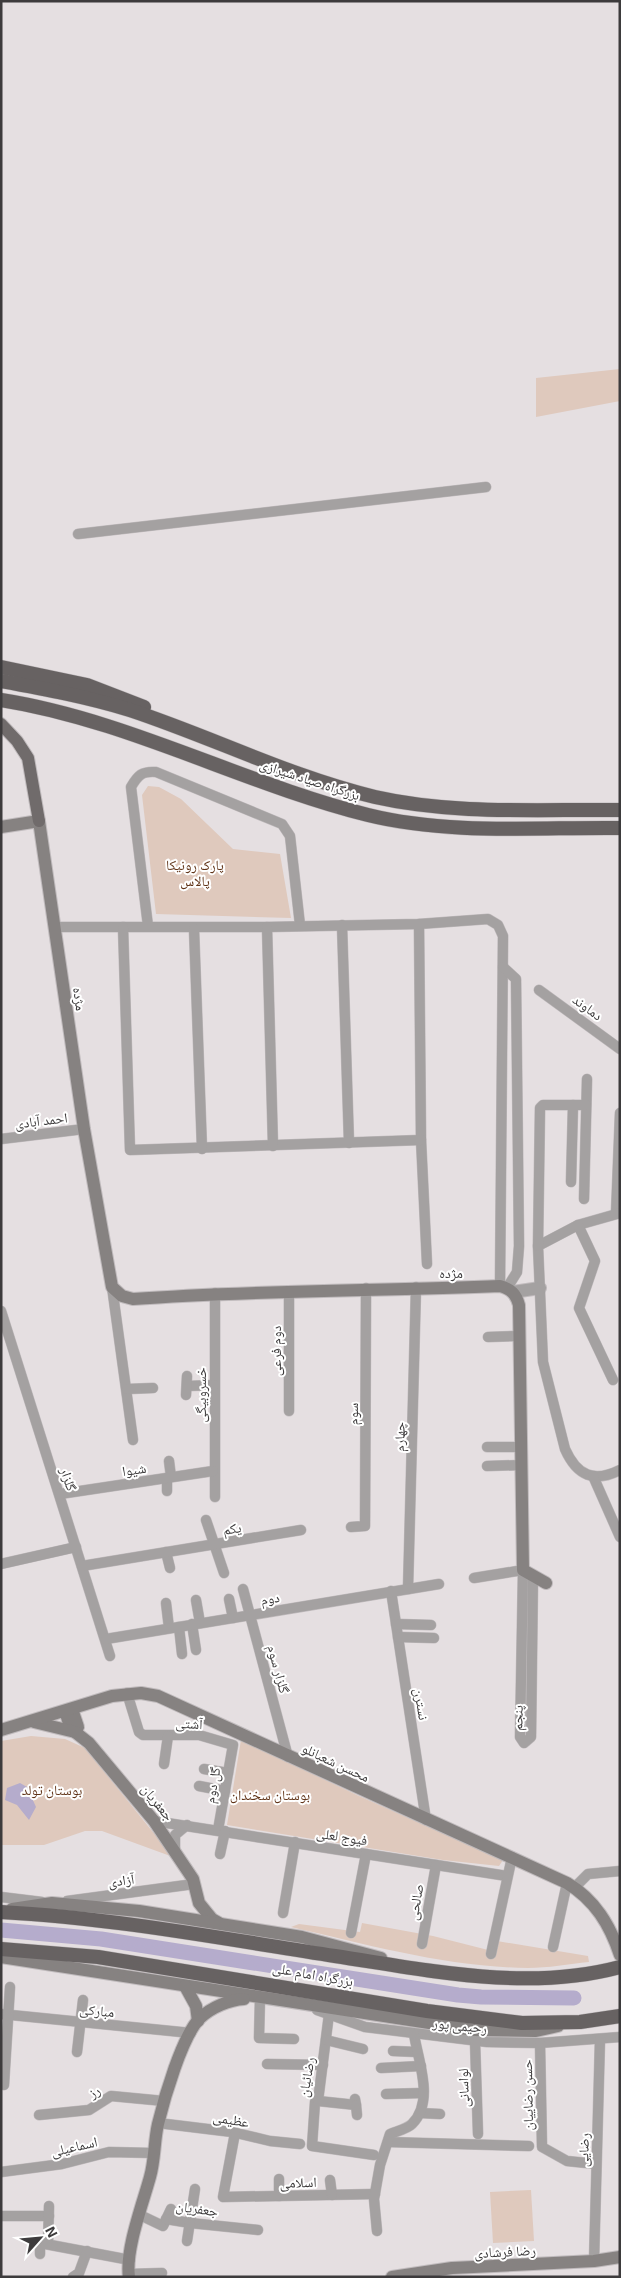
<svg xmlns="http://www.w3.org/2000/svg" width="621" height="2278" viewBox="0 0 621 2278" font-family="'Exo 2','Noto Naskh Arabic',sans-serif">
  <rect width="100%" height="100%" fill="#e5dfe1"/>
  <!-- green -->
  <g fill="#dfc9bd">
    <path d="M 620,369 L 620,401 L 536,417 L 536,378 Z"/>
    <path d="M 148,786 L 159,787 L 181,799 L 233,849 L 280,854 L 291,918 L 156,914 L 142,795 Z"/>
    <path d="M 31,1736 L 65,1739 L 85,1748 L 173,1857 L 102,1831 L 85,1831 L 44,1845 L 1,1845 L 1,1741 Z"/>
    <path d="M 241,1740 L 359,1796 L 503,1860 L 499,1866 L 443,1860 L 227,1825 Z"/>
    <path d="M 362,1923 L 433,1936 L 496,1952 L 497,1941 L 588,1956 L 589,1962 C 569,1964 548,1968 528,1968 C 447,1967 369,1945 291,1927 L 299,1924 L 360,1932 Z"/>
    <path d="M 531,2190 L 534,2241 L 493,2243 L 490,2192 Z"/>
  </g>
  <!-- water -->
  <path fill="#b5accc" d="M 20,1783 L 27,1787 L 36,1807 L 29,1820 L 17,1805 L 5,1800 L 7,1788 Z"/>
  <g fill="none" stroke-linecap="round" stroke-linejoin="round">
    <!-- river -->
    <path stroke="#b5accc" stroke-width="15" d="M 1,1930 L 101,1939 L 458,1995 L 481,1997 L 574,1998"/>
    <!-- minor casing -->
    <g stroke="#c0bbbd" stroke-width="11">
      <g id="minor">
        <path d="M 78,534 L 486,487"/>
        <path d="M 419,924 L 421,1140 L 427,1264"/>
        <path d="M 342,925 L 349,1143"/>
        <path d="M 148,926 L 131,787 C 138,775 142,771 156,772 L 282,824 L 290,836 L 300,925"/>
        <path d="M 54,927 L 267,927 L 419,924 L 488,919 L 498,925 L 503,936 L 500,1286"/>
        <path d="M 123,927 L 130,1150 L 421,1140"/>
        <path d="M 267,927 L 273,1146"/>
        <path d="M 194,929 L 202,1149"/>
        <path d="M 503,967 L 516,979 L 519,1246 L 517,1272 L 507,1288"/>
        <path d="M 539,990 L 620,1049"/>
        <path d="M 1,1139 L 84,1129"/>
        <path d="M 571,1182 L 573,1105"/>
        <path d="M 584,1199 L 587,1079"/>
        <path d="M 616,1213 L 620,1113"/>
        <path d="M 620,1213 L 578,1225 L 538,1246 L 543,1362 L 565,1449 C 577,1476 594,1483 620,1470"/>
        <path d="M 578,1225 L 595,1261 L 579,1308 L 613,1380"/>
        <path d="M 538,1246 L 540,1108 L 543,1105 L 586,1105"/>
        <path d="M 112,1287 L 133,1440"/>
        <path d="M 215,1293 L 215,1497"/>
        <path d="M 1,1311 L 110,1656"/>
        <path d="M 488,1337 L 519,1336"/>
        <path d="M 187,1386 L 214,1385"/>
        <path d="M 127,1389 L 153,1388"/>
        <path d="M 186,1395 L 187,1376"/>
        <path d="M 289,1411 L 289,1291"/>
        <path d="M 487,1447 L 521,1447"/>
        <path d="M 169,1461 L 171,1477"/>
        <path d="M 487,1466 L 521,1465"/>
        <path d="M 593,1476 L 620,1537"/>
        <path d="M 167,1478 L 167,1491"/>
        <path d="M 60,1494 L 213,1471"/>
        <path d="M 206,1520 L 224,1573"/>
        <path d="M 351,1527 L 365,1526 L 366,1288"/>
        <path d="M 166,1552 L 170,1568"/>
        <path d="M 1,1564 L 76,1547"/>
        <path d="M 82,1566 L 301,1530"/>
        <path d="M 474,1578 L 523,1570 L 520,1737 L 524,1743 L 531,1737 L 533,1576"/>
        <path d="M 243,1589 L 288,1757"/>
        <path d="M 408,1589 L 416,1287"/>
        <path d="M 391,1591 L 426,1820"/>
        <path d="M 229,1599 L 233,1618"/>
        <path d="M 196,1600 L 200,1623"/>
        <path d="M 166,1603 L 169,1628"/>
        <path d="M 192,1624 L 196,1650"/>
        <path d="M 396,1624 L 431,1625"/>
        <path d="M 179,1627 L 182,1654"/>
        <path d="M 398,1637 L 434,1638"/>
        <path d="M 106,1639 L 439,1584"/>
        <path d="M 127,1693 L 139,1732 L 143,1735 L 199,1735 L 233,1745 L 218,1830"/>
        <path d="M 164,1764 L 168,1736"/>
        <path d="M 204,1769 L 228,1773"/>
        <path d="M 199,1786 L 225,1791"/>
        <path d="M 154,1821 L 507,1876"/>
        <path d="M 175,1850 L 175,1835 L 187,1825"/>
        <path d="M 220,1854 L 225,1831"/>
        <path d="M 575,1887 L 588,1874 L 620,1871"/>
        <path d="M 1,1897 L 42,1902"/>
        <path d="M 67,1901 L 194,1884"/>
        <path d="M 283,1913 L 295,1842"/>
        <path d="M 351,1933 L 366,1854"/>
        <path d="M 422,1944 L 436,1865"/>
        <path d="M 553,1947 L 567,1883"/>
        <path d="M 491,1954 L 512,1857"/>
        <path d="M 260,1998 L 259,2038 L 294,2039"/>
        <path d="M 317,2010 L 365,2027 L 487,2042 L 540,2043 L 620,2037"/>
        <path d="M 1,2014 L 191,2033"/>
        <path d="M 329,2014 L 318,2101 L 315,2102 L 312,2146 L 374,2155"/>
        <path d="M 326,2040 L 363,2049"/>
        <path d="M 475,2041 L 478,2134"/>
        <path d="M 540,2043 L 542,2147 L 567,2161 L 596,2164"/>
        <path d="M 393,2051 L 417,2052"/>
        <path d="M 77,2052 L 83,2000"/>
        <path d="M 267,2064 L 323,2065"/>
        <path d="M 381,2068 L 421,2066"/>
        <path d="M 4,2085 L 10,1987"/>
        <path d="M 386,2094 L 423,2093"/>
        <path d="M 318,2101 L 356,2105 L 355,2099"/>
        <path d="M 356,2105 L 357,2115"/>
        <path d="M 420,2113 L 440,2114"/>
        <path d="M 39,2115 L 89,2110 L 111,2096 L 164,2101"/>
        <path d="M 158,2123 L 232,2132 L 270,2141 L 300,2144"/>
        <path d="M 235,2133 L 223,2197 L 375,2194"/>
        <path d="M 388,2142 L 529,2146"/>
        <path d="M 1,2172 L 62,2164 L 109,2152 L 153,2153"/>
        <path d="M 330,2180 L 332,2195"/>
        <path d="M 279,2196 L 279,2179"/>
        <path d="M 140,2215 L 163,2226 L 171,2209"/>
        <path d="M 1,2216 L 49,2216"/>
        <path d="M 166,2219 L 190,2223 L 258,2230"/>
        <path d="M 377,2231 L 374,2199 L 380,2165 L 390,2134 C 397,2131 407,2129 412,2124 C 435,2101 418,2061 414,2034"/>
        <path d="M 187,2241 L 195,2189"/>
        <path d="M 48,2244 L 49,2206"/>
        <path d="M 40,2254 L 40,2243 L 130,2260"/>
        <path d="M 594,2261 L 600,2039"/>
        <path d="M 129,2274 L 162,2273"/>
        <path d="M 73,2277 L 79,2273 L 87,2251"/>
      </g>
    </g>
    <!-- tertiary casing -->
    <g stroke="#c0bbbd" stroke-width="14">
      <path id="tertiary" d="M 513,1292 L 540,1288"/>
    </g>
    <!-- secondary casing -->
    <g stroke="#c0bbbd" stroke-width="14">
      <g id="secondary">
        <path d="M 1,827 L 39,821 L 84,1129 L 112,1287 L 122,1296 L 133,1299 C 255,1290 378,1291 500,1286 C 511,1289 516,1294 519,1305 L 523,1570 L 546,1583"/>
        <path d="M 69,1710 L 73,1712 L 78,1727 L 75,1732 L 71,1729 L 66,1714 Z"/>
        <path d="M 34,1722 L 75,1732 L 89,1743 L 154,1821 L 193,1879 L 199,1903 L 212,1919 L 219,1923"/>
        <path d="M 1,1730 L 112,1696 L 141,1693 L 158,1696 L 567,1883 C 595,1900 610,1925 620,1955"/>
        <path d="M 12,1909 L 52,1903 L 139,1911 L 302,1937 L 381,1958"/>
        <path d="M 1,1957 L 474,2030 L 536,2031 L 558,2026"/>
        <path d="M 185,1986 L 196,2006 L 198,2021"/>
        <path d="M 129,2277 C 125,2250 143,2203 150,2177 C 155,2160 154,2141 158,2124 C 164,2099 182,2036 200,2018 C 212,2007 229,2000 244,1999"/>
        <path d="M 392,2277 L 452,2268 L 594,2261 L 620,2257"/>
      </g>
    </g>
    <!-- primary casing -->
    <g stroke="#c0bbbd" stroke-width="14">
      <path id="primary" d="M 1,724 L 17,741 L 28,758 L 39,821"/>
    </g>
    <!-- trunk casing -->
    <g stroke="#c0bbbd" stroke-width="15">
      <g id="trunk">
        <path d="M 1,667 L 87,685 L 144,707"/>
        <path d="M 1,681 C 45,689 88,697 130,710 C 212,737 291,777 375,797 C 454,815 539,809 620,810"/>
        <path d="M 1,700 C 128,720 244,784 368,815 C 449,835 537,827 620,828"/>
        <path d="M 1,1912 C 114,1918 224,1939 335,1956 C 428,1970 527,1992 620,1967"/>
        <path d="M 1,1949 L 98,1957 L 427,2011 L 522,2023 L 580,2022 L 620,2016"/>
      </g>
    </g>
    <!-- minor -->
    <use href="#minor" stroke="#a4a1a1" stroke-width="10"/>
    <!-- tertiary -->
    <use href="#tertiary" stroke="#a4a1a1" stroke-width="12"/>
    <!-- secondary -->
    <use href="#secondary" stroke="#868281" stroke-width="12"/>
    <!-- primary -->
    <use href="#primary" stroke="#706b6b" stroke-width="12"/>
    <!-- trunk -->
    <use href="#trunk" stroke="#676262" stroke-width="14"/>
  </g>
  <g text-anchor="middle" dominant-baseline="central" stroke-width="4" stroke-linejoin="round" paint-order="stroke">
    <!-- street labels -->
    <g font-size="14" fill="#3d3b3c" stroke="#fff">
      <text transform="translate(310 779) rotate(18)">بزرگراه صیاد شیرازی</text>
      <text transform="translate(80 999) rotate(82)">مژده</text>
      <text transform="translate(588 1007) rotate(36)">دماوند</text>
      <text transform="translate(41 1120) rotate(-7)">احمد آبادی</text>
      <text x="451" y="1272">مژده</text>
      <text transform="translate(275 1351) rotate(-90)">دوم فرعی</text>
      <text transform="translate(200 1395) rotate(-90)">خسروبیگی</text>
      <text transform="translate(352 1414) rotate(-90)">سوم</text>
      <text transform="translate(399 1437) rotate(-89)">چهارم</text>
      <text transform="translate(134 1469) rotate(-9)">شیوا</text>
      <text transform="translate(69 1479) rotate(72)">گلزار</text>
      <text transform="translate(232 1528) rotate(-9)">یکم</text>
      <text transform="translate(270 1598) rotate(-9)">دوم</text>
      <text transform="translate(279 1669) rotate(75)">گلزار سوم</text>
      <text transform="translate(422 1704) rotate(81)">نسترن</text>
      <text transform="translate(517 1718) rotate(-89)">پنجم</text>
      <text transform="translate(189 1723) rotate(3)">آشتی</text>
      <text transform="translate(336 1762) rotate(25)">محسن شعبانلو</text>
      <text transform="translate(212 1785) rotate(-80)">گل دوم</text>
      <text transform="translate(158 1802) rotate(51)">جعفریان</text>
      <text transform="translate(342 1836) rotate(9)">فیوج لعلی</text>
      <text transform="translate(121 1880) rotate(-8)">آزادی</text>
      <text transform="translate(415 1902) rotate(-80)">صالحی</text>
      <text transform="translate(313 1974) rotate(10)">بزرگراه امام علی</text>
      <text transform="translate(97 2010) rotate(6)">مبارکی</text>
      <text transform="translate(460 2025) rotate(6)">رحیمی پور</text>
      <text transform="translate(306 2077) rotate(-80)">رضائیان</text>
      <text transform="translate(463 2088) rotate(-92)">لواسانی</text>
      <text transform="translate(94 2091) rotate(-31)">رز</text>
      <text transform="translate(527 2095) rotate(-91)">حسن رضاییان</text>
      <text transform="translate(231 2119) rotate(10)">عظیمی</text>
      <text transform="translate(74 2146) rotate(-13)">اسماعیلی</text>
      <text transform="translate(583 2150) rotate(-88)">رضایی</text>
      <text transform="translate(298 2182) rotate(-2)">اسلامی</text>
      <text transform="translate(197 2208) rotate(8)">جعفریان</text>
      <text transform="translate(505 2251) rotate(-3)">رضا فرشادی</text>
    </g>
    <!-- park labels -->
    <g font-size="14" fill="#603317" stroke="#fff">
      <text x="195" y="864">پارک رونیکا<tspan x="195" dy="16">پالاس</tspan></text>
      <text x="52" y="1789">بوستان تولد</text>
      <text x="270" y="1794">بوستان سخندان</text>
    </g>
  </g>
  <!-- border -->
  <rect width="621" height="2278" fill="none" stroke="#3d3b3c" stroke-width="5"/>
  <!-- north arrow -->
  <g transform="translate(40 2238) rotate(63)" stroke="#ffffff" stroke-width="4" paint-order="stroke">
  <path d="M0-4L9 19L0 12L-9 19Z" fill="#3d3b3c"/>
  <text y="-8" font-size="14" font-weight="bold" text-anchor="middle" fill="#3d3b3c">N</text>
  </g>
</svg>
